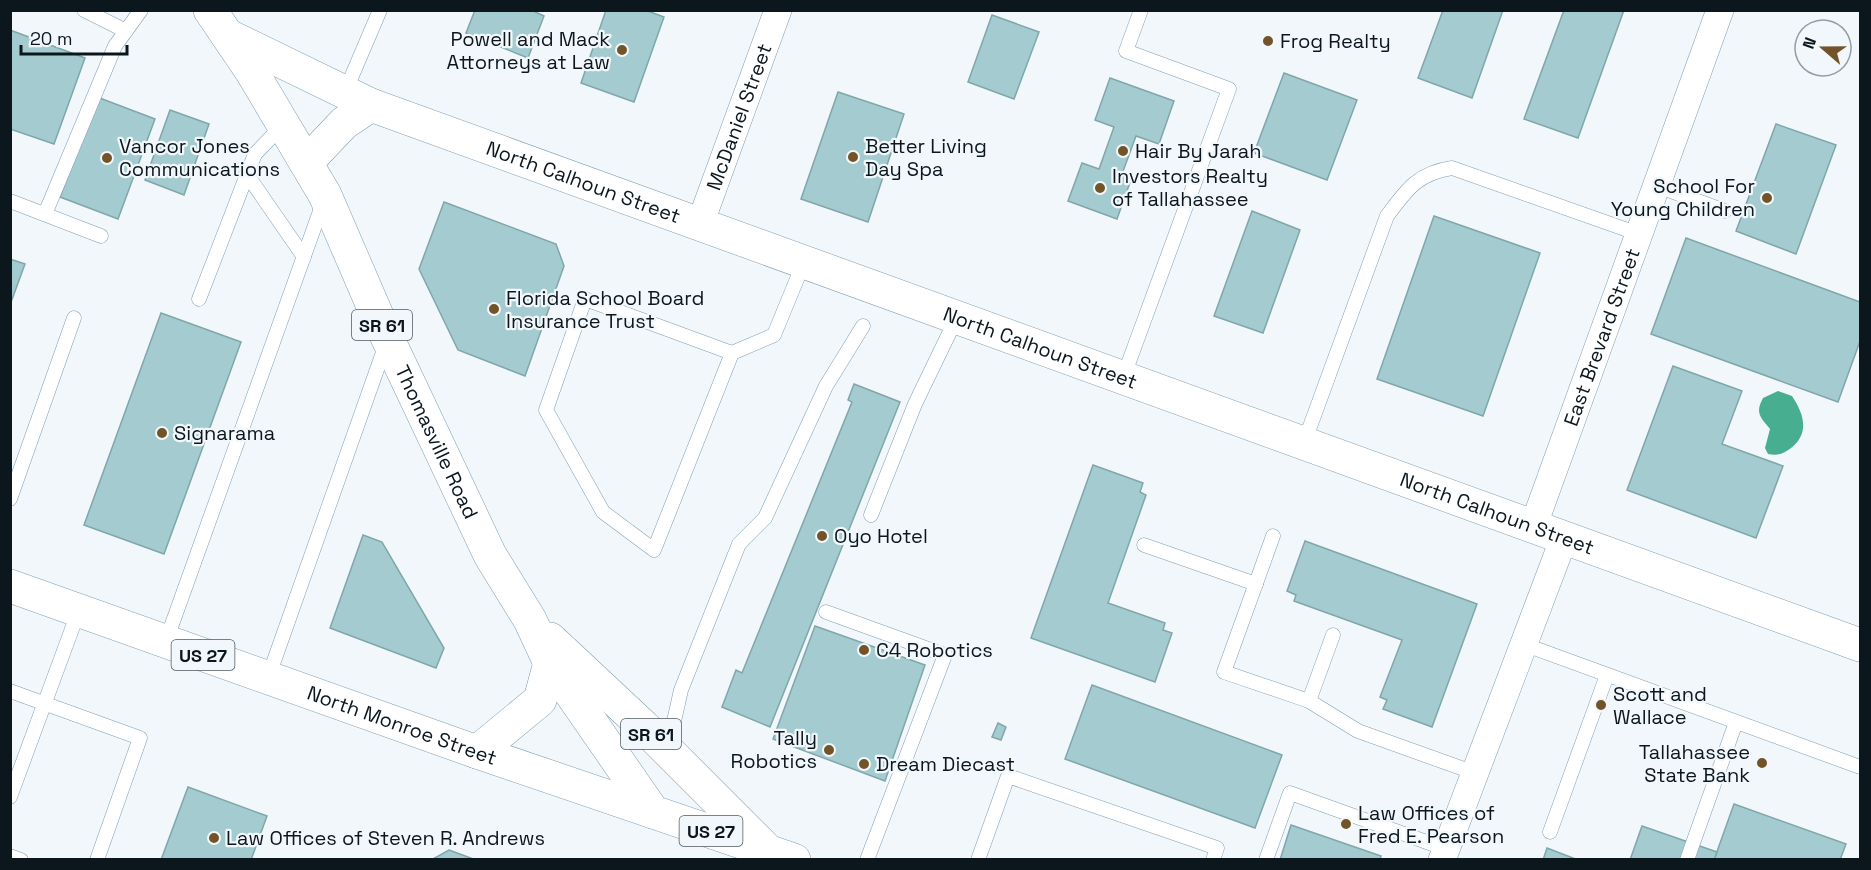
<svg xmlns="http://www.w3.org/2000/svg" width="1871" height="870" viewBox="0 0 1871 870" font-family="'Space Grotesk',sans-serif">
  <rect width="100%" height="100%" fill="#f1f7fb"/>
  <!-- water -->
  <path fill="#48ae90" d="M 1778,391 L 1792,396 C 1804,414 1810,433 1791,448 C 1783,454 1778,456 1768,454 L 1765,448 L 1770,429 C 1760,417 1755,413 1763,398 Z"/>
  <!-- building -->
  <g fill="#a4ccd0" stroke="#7fa7aa" stroke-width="1.5">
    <path d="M 475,10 L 531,10 L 544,16 L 528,58 L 466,33 Z"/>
    <path d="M 606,10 L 645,10 L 664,17 L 634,102 L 581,83 Z"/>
    <path d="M 1443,10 L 1503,10 L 1472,98 L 1418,78 Z"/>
    <path d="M 1564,10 L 1624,10 L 1578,138 L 1524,119 Z"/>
    <path d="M 992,15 L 1039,32 L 1014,99 L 968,82 Z"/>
    <path d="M 10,30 L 85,58 L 54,144 L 10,129 Z"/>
    <path d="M 1284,73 L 1357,100 L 1327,180 L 1254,153 Z"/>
    <path d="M 1110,78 L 1174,101 L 1159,144 L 1136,136 L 1122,174 L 1132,177 L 1117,219 L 1068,201 L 1082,163 L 1099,169 L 1114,127 L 1095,120 Z"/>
    <path d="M 838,92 L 904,114 L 868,222 L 801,199 Z"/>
    <path d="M 97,97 L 155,119 L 118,219 L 60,197 Z"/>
    <path d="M 170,110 L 209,124 L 184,195 L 145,180 Z"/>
    <path d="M 1776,124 L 1836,145 L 1796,254 L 1736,231 Z"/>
    <path d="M 444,202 L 556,244 L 564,266 L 525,376 L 458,350 L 419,269 Z"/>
    <path d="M 1252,211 L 1300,230 L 1263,333 L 1214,316 Z"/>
    <path d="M 1434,216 L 1540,253 L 1483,416 L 1377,379 Z"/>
    <path d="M 1686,238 L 1860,302 L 1860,341 L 1838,402 L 1651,334 Z"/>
    <path d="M 10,259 L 25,264 L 10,305 Z"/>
    <path d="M 161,313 L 241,342 L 164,554 L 84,525 Z"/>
    <path d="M 1673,366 L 1742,391 L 1722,444 L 1783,466 L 1756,538 L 1627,490 Z"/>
    <path d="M 854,384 L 900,402 L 770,727 L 722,707 L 736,670 L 742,673 L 852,402 L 848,400 Z"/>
    <path d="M 1093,465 L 1143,483 L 1140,492 L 1146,495 L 1108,603 L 1165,623 L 1163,630 L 1172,633 L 1155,682 L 1031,638 Z"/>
    <path d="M 363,535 L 382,542 L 444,648 L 436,668 L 330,628 Z"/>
    <path d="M 1305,541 L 1477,604 L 1432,727 L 1383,709 L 1387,700 L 1380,697 L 1402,640 L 1294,601 L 1296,595 L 1287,591 Z"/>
    <path d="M 815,626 L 925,665 L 885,781 L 773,739 Z"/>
    <path d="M 1092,685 L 1282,755 L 1255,828 L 1065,759 Z"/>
    <path d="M 998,723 L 1006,727 L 1001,740 L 992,737 Z"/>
    <path d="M 188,787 L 267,816 L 251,860 L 161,860 Z"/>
    <path d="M 1734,804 L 1846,844 L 1840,860 L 1714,860 Z"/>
    <path d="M 1291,825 L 1381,856 L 1380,860 L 1280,860 Z"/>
    <path d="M 1642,826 L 1717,852 L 1714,860 L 1630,860 Z"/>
    <path d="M 1547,848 L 1578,860 L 1543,860 Z"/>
    <path d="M 449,850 L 476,860 L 431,860 Z"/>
  </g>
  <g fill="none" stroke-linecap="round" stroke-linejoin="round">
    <!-- service casing -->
    <g stroke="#819fb2" stroke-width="15">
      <g id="service">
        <path d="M 84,10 L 126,31"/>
        <path d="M 345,92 L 380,10"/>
        <path d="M 246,173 L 304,257"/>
        <path d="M 1657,186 L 1725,211"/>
        <path d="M 10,201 L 101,236"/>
        <path d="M 45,214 L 115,46 L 141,10"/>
        <path d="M 199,299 L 255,154 L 283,125"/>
        <path d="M 732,353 L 654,550 L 603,512 L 546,410 L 585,299 L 732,353 L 774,335 L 804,262"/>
        <path d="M 1123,378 L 1229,89 L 1126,51 L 1141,10"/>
        <path d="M 1304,443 L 1387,216 C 1407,189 1418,173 1452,168 L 1639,234"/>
        <path d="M 10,499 L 74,318"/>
        <path d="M 871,515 L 915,404 L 957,317"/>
        <path d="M 1273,536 L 1224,672 L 1309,701 L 1358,731 L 1475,773"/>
        <path d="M 1144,545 L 1256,584"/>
        <path d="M 826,612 L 945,655 L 867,860"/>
        <path d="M 166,641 L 323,203"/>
        <path d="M 1523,644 L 1860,767"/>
        <path d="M 268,678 L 386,344"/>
        <path d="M 10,691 L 140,738 L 97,860"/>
        <path d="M 1309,701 L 1333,635"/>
        <path d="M 668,748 L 681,690 L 739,544 L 765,518 L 826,386 L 863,326"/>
        <path d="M 10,797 L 79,610"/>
        <path d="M 1550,832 L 1607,675"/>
        <path d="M 10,856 L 21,860"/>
        <path d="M 978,860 L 1008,776 L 1217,848 L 1213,860"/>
        <path d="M 1266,860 L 1290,793 L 1446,849"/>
        <path d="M 1687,860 L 1736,722"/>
      </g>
    </g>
    <!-- minor casing -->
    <g stroke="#819fb2" stroke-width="28">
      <g id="minor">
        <path id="s1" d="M 700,224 L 778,10"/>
        <path id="s2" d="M 1533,527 L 1720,10"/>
        <path d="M 1442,860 L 1564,538"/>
      </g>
    </g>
    <!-- tertiary casing -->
    <g stroke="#819fb2" stroke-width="34">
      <g id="tertiary">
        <path id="s3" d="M 227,35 L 371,105 L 1860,645"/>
        <path d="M 306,163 L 344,123 L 371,105"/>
      </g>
    </g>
    <!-- primary casing -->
    <g stroke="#819fb2" stroke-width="34">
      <g id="primary">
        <path id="s4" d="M 210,10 L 252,72 L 325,195 L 379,320 L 490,555 L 530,620 L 550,663 L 653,812"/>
        <path id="s5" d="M 10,586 L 477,752 L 794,860"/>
        <path d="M 550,639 L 643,726 L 763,846"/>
        <path d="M 477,752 L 540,700 L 550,663"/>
      </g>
    </g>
    <!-- service -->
    <use href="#service" stroke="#fff" stroke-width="14"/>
    <!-- minor -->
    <use href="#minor" stroke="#fff" stroke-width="27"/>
    <!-- tertiary -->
    <use href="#tertiary" stroke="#fff" stroke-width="33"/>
    <!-- primary -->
    <use href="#primary" stroke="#fff" stroke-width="33"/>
  </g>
  <!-- markers -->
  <g fill="#725428" stroke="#f1f7fb" stroke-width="2">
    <circle cx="1268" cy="41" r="6"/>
    <circle cx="622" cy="50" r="6"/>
    <circle cx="1123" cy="151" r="6"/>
    <circle cx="853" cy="157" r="6"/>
    <circle cx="107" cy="158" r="6"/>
    <circle cx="1100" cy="188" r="6"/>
    <circle cx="1767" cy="198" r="6"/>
    <circle cx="494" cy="309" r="6"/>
    <circle cx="162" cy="433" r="6"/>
    <circle cx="822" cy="536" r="6"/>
    <circle cx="864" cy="650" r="6"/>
    <circle cx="1601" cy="705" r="6"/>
    <circle cx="829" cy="750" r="6"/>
    <circle cx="1762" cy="763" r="6"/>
    <circle cx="864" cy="764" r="6"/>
    <circle cx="1346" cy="824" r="6"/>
    <circle cx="214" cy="838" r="6"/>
  </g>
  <g text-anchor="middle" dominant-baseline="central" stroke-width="4.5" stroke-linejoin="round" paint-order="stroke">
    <!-- shield labels -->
    <g fill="#f1f7fb" stroke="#505a60" stroke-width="1.5">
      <rect x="352" y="310" width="60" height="30" rx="4.5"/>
      <rect x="171.5" y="640" width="63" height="30" rx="4.5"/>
      <rect x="621" y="719" width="60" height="30" rx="4.5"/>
      <rect x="679.5" y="816" width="63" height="30" rx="4.5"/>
    </g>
    <g font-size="18" font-weight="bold" fill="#0b161d">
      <text x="382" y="325">SR 61</text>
      <text x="203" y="655">US 27</text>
      <text x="651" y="734">SR 61</text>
      <text x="711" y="831">US 27</text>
    </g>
    <!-- poi labels -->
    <g font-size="20" fill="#0b161d" stroke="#f1f7fb" text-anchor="start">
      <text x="610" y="39" text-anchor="end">Powell and Mack<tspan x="610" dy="23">Attorneys at Law</tspan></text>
      <text x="1280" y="41">Frog Realty</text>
      <text x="119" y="146">Vancor Jones<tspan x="119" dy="23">Communications</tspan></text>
      <text x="865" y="146">Better Living<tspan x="865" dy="23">Day Spa</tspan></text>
      <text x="1135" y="151">Hair By Jarah</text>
      <text x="1112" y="176">Investors Realty<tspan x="1112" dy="23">of Tallahassee</tspan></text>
      <text x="1755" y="186" text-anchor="end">School For<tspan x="1755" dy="23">Young Children</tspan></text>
      <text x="506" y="298">Florida School Board<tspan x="506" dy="23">Insurance Trust</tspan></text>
      <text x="174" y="433">Signarama</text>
      <text x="834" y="536">Oyo Hotel</text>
      <text x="876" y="650">C4 Robotics</text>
      <text x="1613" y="694">Scott and<tspan x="1613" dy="23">Wallace</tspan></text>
      <text x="817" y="738" text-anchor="end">Tally<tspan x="817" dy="23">Robotics</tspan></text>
      <text x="1750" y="752" text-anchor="end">Tallahassee<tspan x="1750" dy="23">State Bank</tspan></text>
      <text x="876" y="764">Dream Diecast</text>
      <text x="1358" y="813">Law Offices of<tspan x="1358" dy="23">Fred E. Pearson</tspan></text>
      <text x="226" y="838">Law Offices of Steven R. Andrews</text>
    </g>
    <!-- street labels -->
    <g font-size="20" fill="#0b161d" stroke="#f1f7fb">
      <text stroke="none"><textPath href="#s1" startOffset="114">McDaniel Street</textPath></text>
      <text stroke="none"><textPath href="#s3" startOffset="386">North Calhoun Street</textPath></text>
      <text stroke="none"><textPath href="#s2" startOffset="202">East Brevard Street</textPath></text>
      <text stroke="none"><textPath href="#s3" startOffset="872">North Calhoun Street</textPath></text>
      <text stroke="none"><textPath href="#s4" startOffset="489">Thomasville Road</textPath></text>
      <text stroke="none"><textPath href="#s3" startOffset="1358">North Calhoun Street</textPath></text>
      <text stroke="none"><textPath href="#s5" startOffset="416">North Monroe Street</textPath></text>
    </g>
  </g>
  <!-- border -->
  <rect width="1871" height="870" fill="none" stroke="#0b161d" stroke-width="24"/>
  <!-- north arrow -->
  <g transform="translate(1823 48) rotate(290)"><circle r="28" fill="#f1f7fb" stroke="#959da2" stroke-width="1.5"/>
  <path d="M0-4.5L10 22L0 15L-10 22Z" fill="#725428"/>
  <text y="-9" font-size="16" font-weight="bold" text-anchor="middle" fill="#0b161d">N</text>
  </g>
  <!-- scale -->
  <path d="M21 45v9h106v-9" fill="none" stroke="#0b161d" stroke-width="3"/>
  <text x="30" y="45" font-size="18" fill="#0b161d" stroke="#f1f7fb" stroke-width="4.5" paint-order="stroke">20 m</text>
</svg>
